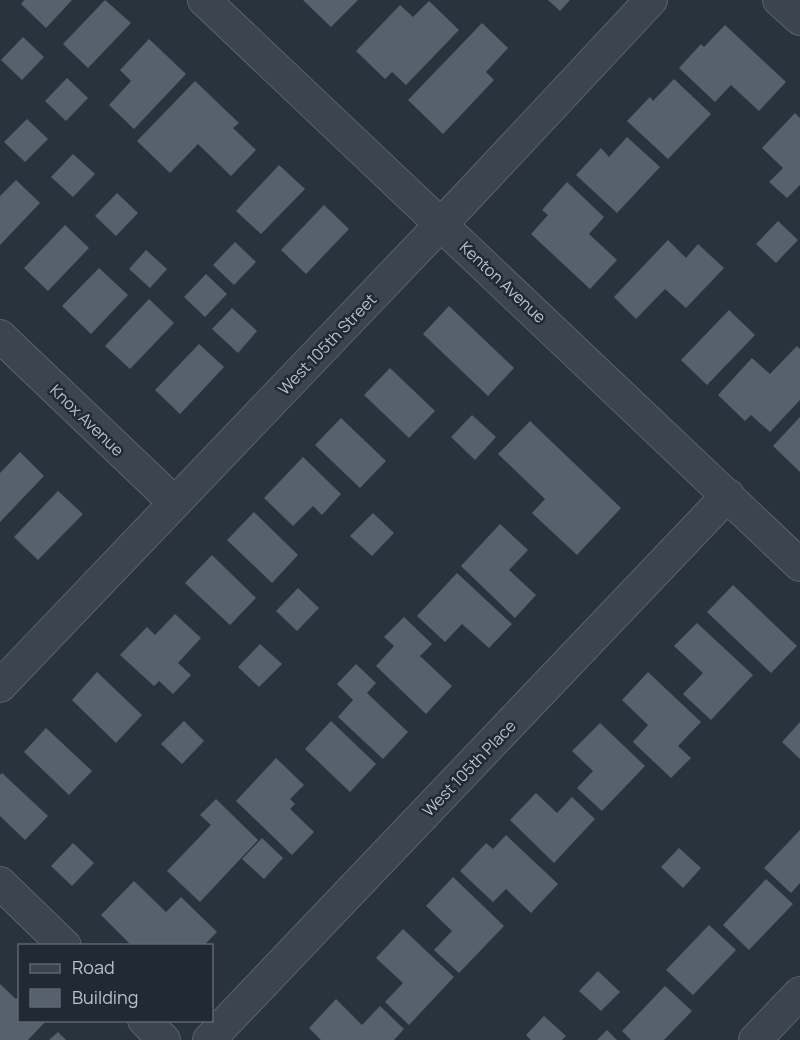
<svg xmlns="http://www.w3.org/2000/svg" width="800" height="1040" viewBox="0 0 800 1040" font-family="Manrope,sans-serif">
  <rect width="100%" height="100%" fill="#28333e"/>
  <!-- building -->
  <g fill="#57616e">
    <path d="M 24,0 L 72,0 L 46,28 L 21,4 Z"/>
    <path d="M 105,0 L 131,23 L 88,68 L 63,44 Z"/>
    <path d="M 303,0 L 358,0 L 331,27 Z"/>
    <path d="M 548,0 L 570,0 L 560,11 Z"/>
    <path d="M 429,1 L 459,30 L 406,85 L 392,72 L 385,79 L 356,51 L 400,5 L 413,17 Z"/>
    <path d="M 482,23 L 508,48 L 486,72 L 494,80 L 443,134 L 408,100 Z"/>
    <path d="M 725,25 L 786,82 L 759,111 L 731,85 L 715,102 L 679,68 L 701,44 L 704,47 Z"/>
    <path d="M 23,37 L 44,57 L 22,80 L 1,60 Z"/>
    <path d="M 149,39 L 186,74 L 134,129 L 109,105 L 131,81 L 120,70 Z"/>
    <path d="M 67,78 L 88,98 L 66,121 L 45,101 Z"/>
    <path d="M 674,79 L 711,114 L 668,159 L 627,121 L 650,97 L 653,101 Z"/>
    <path d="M 195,81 L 239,123 L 233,128 L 256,150 L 231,176 L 198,144 L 170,173 L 137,141 Z"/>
    <path d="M 795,113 L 800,118 L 800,185 L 787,198 L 769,182 L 783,168 L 762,148 Z"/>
    <path d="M 27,119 L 48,139 L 25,162 L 4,142 Z"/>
    <path d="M 627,137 L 660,167 L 617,213 L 576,175 L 601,148 L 609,157 Z"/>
    <path d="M 73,154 L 95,174 L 73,197 L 51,177 Z"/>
    <path d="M 279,165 L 305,189 L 261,234 L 236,211 Z"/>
    <path d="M 16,180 L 40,203 L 0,245 L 0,196 Z"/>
    <path d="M 567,182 L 604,217 L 589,234 L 617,260 L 590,289 L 531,234 L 548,215 L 542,210 Z"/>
    <path d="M 117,193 L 138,213 L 116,236 L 95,216 Z"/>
    <path d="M 324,205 L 349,229 L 306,274 L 281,250 Z"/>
    <path d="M 778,221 L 798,240 L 776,263 L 756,244 Z"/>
    <path d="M 65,225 L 89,248 L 48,291 L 24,268 Z"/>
    <path d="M 668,240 L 686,258 L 698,244 L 724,268 L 686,308 L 665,289 L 636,319 L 614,297 Z"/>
    <path d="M 235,242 L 256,262 L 234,285 L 213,265 Z"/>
    <path d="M 146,250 L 167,269 L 150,288 L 129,269 Z"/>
    <path d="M 99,268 L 128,295 L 91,334 L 62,306 Z"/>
    <path d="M 206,274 L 227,294 L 205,317 L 184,297 Z"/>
    <path d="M 149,299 L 174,323 L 130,369 L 105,346 Z"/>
    <path d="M 449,306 L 514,368 L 488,396 L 423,334 Z"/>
    <path d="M 232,308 L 257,331 L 238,353 L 212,329 Z"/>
    <path d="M 729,310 L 755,335 L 707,385 L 681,360 Z"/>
    <path d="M 199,344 L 224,367 L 180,414 L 155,390 Z"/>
    <path d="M 797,346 L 800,349 L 800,400 L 770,432 L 751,415 L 745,421 L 718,395 L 752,358 L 770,374 Z"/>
    <path d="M 390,368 L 435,411 L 409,438 L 364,395 Z"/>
    <path d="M 472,415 L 496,437 L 475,460 L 451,437 Z"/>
    <path d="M 800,417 L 800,472 L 773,446 Z"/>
    <path d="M 341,418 L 386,461 L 360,488 L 315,445 Z"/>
    <path d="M 530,421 L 621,508 L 577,555 L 532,513 L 545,499 L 498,454 Z"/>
    <path d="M 20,452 L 44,476 L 0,522 L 0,473 Z"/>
    <path d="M 303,457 L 341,494 L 322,515 L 313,506 L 293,526 L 264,498 Z"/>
    <path d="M 58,491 L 83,514 L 38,560 L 14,537 Z"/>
    <path d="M 254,512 L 298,555 L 272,583 L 227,540 Z"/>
    <path d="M 373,513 L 394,533 L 372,556 L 350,536 Z"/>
    <path d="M 500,524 L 528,550 L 509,570 L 536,595 L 515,618 L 461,566 Z"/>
    <path d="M 212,555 L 256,598 L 230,625 L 185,583 Z"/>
    <path d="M 457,573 L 512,624 L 489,648 L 462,624 L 445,642 L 417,616 Z"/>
    <path d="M 733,585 L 797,646 L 771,673 L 707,612 Z"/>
    <path d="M 298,588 L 319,608 L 297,631 L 276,611 Z"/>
    <path d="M 175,614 L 201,638 L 178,663 L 191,675 L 173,694 L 159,681 L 154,686 L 120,655 L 147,627 L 155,635 Z"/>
    <path d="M 404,617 L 432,644 L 420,656 L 452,686 L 426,714 L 376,666 L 394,646 L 384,637 Z"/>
    <path d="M 697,623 L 753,675 L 711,720 L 683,694 L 703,673 L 674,646 Z"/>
    <path d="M 260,644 L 282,664 L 259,687 L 238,667 Z"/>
    <path d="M 356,664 L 376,683 L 367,693 L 408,732 L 383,759 L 338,717 L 353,700 L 337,684 Z"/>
    <path d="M 97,672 L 142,715 L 116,743 L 72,700 Z"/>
    <path d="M 648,672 L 701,722 L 678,746 L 691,758 L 671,778 L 633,742 L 648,725 L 622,700 Z"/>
    <path d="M 184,721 L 204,741 L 182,764 L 161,744 Z"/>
    <path d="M 331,721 L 376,764 L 350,792 L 305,749 Z"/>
    <path d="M 800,722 L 800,759 L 782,742 Z"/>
    <path d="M 600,723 L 645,766 L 602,811 L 577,788 L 593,771 L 572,751 Z"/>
    <path d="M 46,728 L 92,771 L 69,795 L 24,752 Z"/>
    <path d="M 276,758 L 304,785 L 290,799 L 295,804 L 290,809 L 314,832 L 292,855 L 236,801 Z"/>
    <path d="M 2,773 L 48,816 L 25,840 L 0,816 L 0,775 Z"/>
    <path d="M 536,793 L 557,813 L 572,797 L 595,819 L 554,863 L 510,820 Z"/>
    <path d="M 216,799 L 258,840 L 200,902 L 167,871 L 211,825 L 200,815 Z"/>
    <path d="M 800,830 L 800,883 L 791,893 L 764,868 Z"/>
    <path d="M 506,835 L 558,884 L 531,913 L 506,889 L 493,902 L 460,871 L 486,843 L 493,849 Z"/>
    <path d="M 262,838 L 283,858 L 264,879 L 242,859 Z"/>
    <path d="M 73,843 L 94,863 L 72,886 L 51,866 Z"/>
    <path d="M 679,848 L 701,868 L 683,888 L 661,867 Z"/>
    <path d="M 453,877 L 504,926 L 459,973 L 434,950 L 452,931 L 426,906 Z"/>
    <path d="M 766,879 L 793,904 L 749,950 L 723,925 Z"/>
    <path d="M 134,881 L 166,912 L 181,897 L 217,932 L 203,946 L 132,946 L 101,915 Z"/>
    <path d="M 709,925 L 736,950 L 693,995 L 666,970 Z"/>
    <path d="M 403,929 L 454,977 L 409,1025 L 385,1002 L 403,983 L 376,958 Z"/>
    <path d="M 598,971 L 620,992 L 601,1011 L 579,991 Z"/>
    <path d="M 0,984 L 16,999 L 20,995 L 20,1020 L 47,1020 L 28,1040 L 0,1040 Z"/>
    <path d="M 665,986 L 692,1011 L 664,1040 L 631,1040 L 622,1031 Z"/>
    <path d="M 336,999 L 362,1025 L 380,1006 L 404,1029 L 394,1040 L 321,1040 L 309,1028 Z"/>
    <path d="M 544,1016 L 566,1036 L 562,1040 L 531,1040 L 526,1035 Z"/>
    <path d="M 607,1030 L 617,1040 L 597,1040 Z"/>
    <path d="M 58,1032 L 66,1040 L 49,1040 Z"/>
  </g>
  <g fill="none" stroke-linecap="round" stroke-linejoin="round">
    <!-- minor casing -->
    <g stroke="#5a636c" stroke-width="34">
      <g id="minor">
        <path d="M 204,0 L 800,565"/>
        <path d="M 779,0 L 800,19"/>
        <path d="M 0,336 L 175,503"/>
        <path d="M 0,686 L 466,198 L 651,0"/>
        <path d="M 0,883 L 65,946"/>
        <path d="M 144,1020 L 164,1040"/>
        <path d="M 209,1040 L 728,495"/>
        <path d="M 755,1040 L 800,993"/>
      </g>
    </g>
    <!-- minor -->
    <use href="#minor" stroke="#3c454e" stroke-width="32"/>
  </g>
  <g text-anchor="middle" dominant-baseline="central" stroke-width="5" stroke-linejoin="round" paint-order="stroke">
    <!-- street labels -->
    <g font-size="16" fill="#b9c0c9" stroke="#212a34">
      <text transform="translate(503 282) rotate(43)">Kenton Avenue</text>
      <text transform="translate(327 344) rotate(-46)">West 105th Street</text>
      <text transform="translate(87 420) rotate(44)">Knox Avenue</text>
      <text transform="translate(469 768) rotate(-46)">West 105th Place</text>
    </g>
  </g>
  <!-- legend -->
  <rect x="18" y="944" width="195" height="78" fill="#212a34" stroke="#5e6670" stroke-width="1.5"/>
  <rect x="30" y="964" width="30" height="9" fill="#3c454e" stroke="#5e6670" stroke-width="1.5"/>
  <text x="72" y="974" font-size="18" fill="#b9c0c9">Road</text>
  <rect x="30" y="989" width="30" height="18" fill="#57616e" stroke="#5e6670" stroke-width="1.5"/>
  <text x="72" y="1004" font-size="18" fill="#b9c0c9">Building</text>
</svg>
